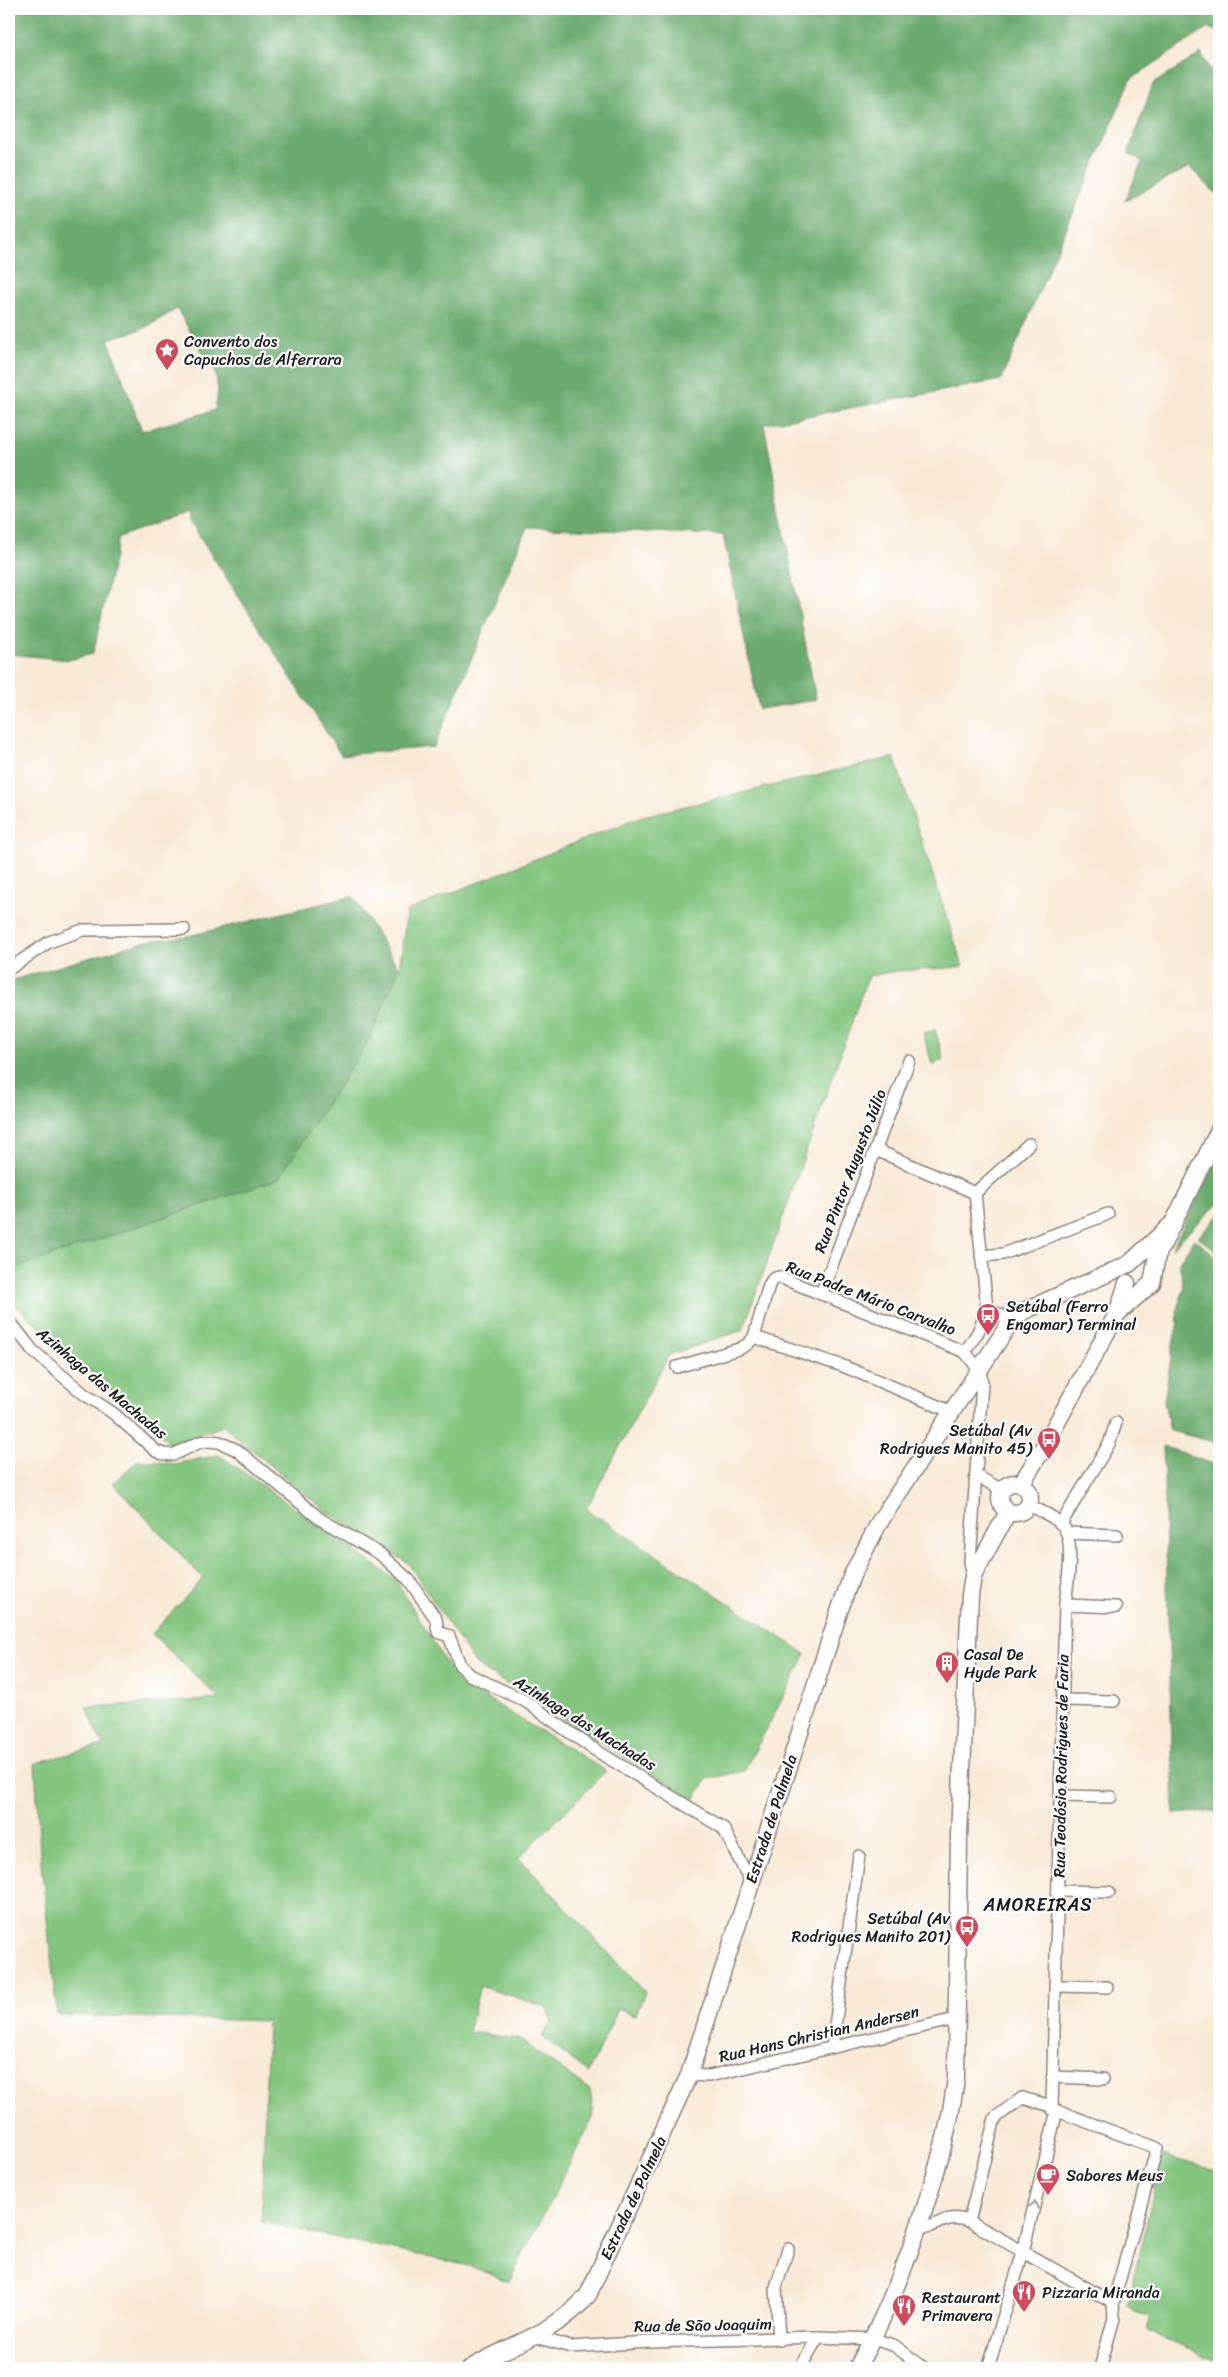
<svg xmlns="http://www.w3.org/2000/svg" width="1228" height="2377" viewBox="0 0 1228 2377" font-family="Sriracha,sans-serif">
  <rect width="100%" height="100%" fill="#fff"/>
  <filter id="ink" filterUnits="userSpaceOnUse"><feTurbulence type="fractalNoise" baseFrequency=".02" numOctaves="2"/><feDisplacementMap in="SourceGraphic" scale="10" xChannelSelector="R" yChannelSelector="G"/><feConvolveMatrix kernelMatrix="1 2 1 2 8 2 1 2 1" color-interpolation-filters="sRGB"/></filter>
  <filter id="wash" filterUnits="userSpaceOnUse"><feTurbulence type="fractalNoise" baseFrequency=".0096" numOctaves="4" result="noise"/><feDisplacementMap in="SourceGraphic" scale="20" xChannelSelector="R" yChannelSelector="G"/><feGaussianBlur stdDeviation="1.12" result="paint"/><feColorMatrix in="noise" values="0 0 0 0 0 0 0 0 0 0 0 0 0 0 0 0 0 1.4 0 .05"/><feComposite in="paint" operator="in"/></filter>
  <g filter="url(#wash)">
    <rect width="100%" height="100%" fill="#f8ead7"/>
    <!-- green -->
    <g fill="#83c57f" stroke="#50704e">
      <path d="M 894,757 L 963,967 L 897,971 L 868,976 L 743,1330 L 669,1355 L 586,1509 L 806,1654 L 744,1771 L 707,1779 L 694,1800 L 476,1665 L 408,1563 L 328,1513 L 223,1426 L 171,1445 L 9,1299 L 9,1270 L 23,1264 L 399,969 L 407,911 L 639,817 Z"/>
      <path d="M 935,1030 L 944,1060 L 932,1064 L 923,1033 Z"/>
      <path d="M 219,1455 L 395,1579 L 446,1663 L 468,1687 L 606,1771 L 519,1858 L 645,1992 L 635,2016 L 618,2009 L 588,2073 L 542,2036 L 552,2022 L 546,2007 L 480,1986 L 468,2032 L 519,2039 L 590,2090 L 594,2116 L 509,2282 L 470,2266 L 261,2222 L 268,2021 L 57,2015 L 40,1852 L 35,1763 L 103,1745 L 86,1707 L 220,1699 L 152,1634 L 203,1578 L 113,1483 L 138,1460 L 174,1464 Z"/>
      <path d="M 1162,2155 L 1219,2172 L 1219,2362 L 1147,2331 L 1151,2317 L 1133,2310 L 1127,2305 Z"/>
    </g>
    <!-- forest -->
    <g fill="#6aaa6e" stroke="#436345" fill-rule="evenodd">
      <path d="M 9,9 L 1219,9 L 1219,32 L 1208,28 L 1131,79 L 1001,380 L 764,424 L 816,700 L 759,709 L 723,535 L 527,527 L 434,747 L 341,755 L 189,520 L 189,512 L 119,537 L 93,654 L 69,660 L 9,654 ZM 177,309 L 216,375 L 218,392 L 215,410 L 142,431 L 108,339 L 143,329 Z"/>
      <path d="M 1201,53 L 1219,86 L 1219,196 L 1189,167 L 1125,201 L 1142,161 L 1128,153 L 1153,84 Z"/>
      <path d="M 353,896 L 399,969 L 369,1040 L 278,1179 L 9,1270 L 9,981 L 147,941 L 188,936 Z"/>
      <path d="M 1219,1158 L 1219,1203 L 1172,1248 Z"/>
      <path d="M 1219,1215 L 1219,1254 L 1198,1237 Z"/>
      <path d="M 1195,1239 L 1219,1260 L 1219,1443 L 1170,1431 L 1164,1401 L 1174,1339 L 1178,1323 L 1177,1309 L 1184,1288 L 1179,1262 Z"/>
      <path d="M 1163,1446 L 1219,1466 L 1219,1811 L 1174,1814 Z"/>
    </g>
  </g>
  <g filter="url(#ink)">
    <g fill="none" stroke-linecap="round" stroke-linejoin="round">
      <!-- street casing -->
      <g stroke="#8a837a" stroke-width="14">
        <g id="street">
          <path d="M 9,969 L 49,942 L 83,930 L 184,929"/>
          <path d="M 876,1150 L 975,1193"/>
          <path d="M 981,1256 L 1003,1254 L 1108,1214"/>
          <path d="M 821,1294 L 909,1061"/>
          <path d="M 987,1309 L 975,1193 L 1029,1144"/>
          <path d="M 9,1320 L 33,1351 L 84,1394 L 113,1413 L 156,1451 L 163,1454 L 173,1455 L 200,1442 L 210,1441 L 219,1442 L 237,1450 L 320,1519 L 380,1554 L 409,1580 L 436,1619 L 438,1632 L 449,1636 L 460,1665 L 470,1675 L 525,1701 L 592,1748 L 723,1828 C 733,1846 740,1864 751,1881"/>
          <path d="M 754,1337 L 843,1366 L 952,1412"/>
          <path d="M 677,1367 L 739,1349 L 748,1344 L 754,1337 L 769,1285 L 773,1279 L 779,1277 L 965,1352"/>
          <path d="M 977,1476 L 1002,1490"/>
          <path d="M 1029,1505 C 1040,1511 1054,1516 1062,1525 C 1076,1540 1067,1585 1065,1605 L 1052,2109 L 1157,2148 L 1113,2303 L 1114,2318 L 1100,2368"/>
          <path d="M 1061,1524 L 1109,1444 L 1116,1423"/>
          <path d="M 1067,1533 L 1117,1535"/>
          <path d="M 973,1576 L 970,1562 L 982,1383 L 980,1371 L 965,1352 L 978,1332 L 987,1309 L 1012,1320"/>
          <path d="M 1065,1605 L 1116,1607"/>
          <path d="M 1063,1700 L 1114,1701"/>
          <path d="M 1060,1796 L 1111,1797"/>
          <path d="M 1058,1891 L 1109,1892"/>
          <path d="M 1056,1986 L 1107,1987"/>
          <path d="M 832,2047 L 859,1856"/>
          <path d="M 689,2075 L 709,2076 L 956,2019"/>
          <path d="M 1053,2077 L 1103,2079"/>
          <path d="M 969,2221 L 995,2118 L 1022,2098 L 1052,2106"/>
          <path d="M 919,2226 C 938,2231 941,2212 969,2221 L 1113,2303"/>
          <path d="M 536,2337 L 571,2347 L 649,2342 L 818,2337 L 874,2339 L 895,2346 L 924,2368"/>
          <path d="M 779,2340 L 776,2287 L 788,2249"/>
          <path d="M 800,2368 L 818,2337"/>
          <path d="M 988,2368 L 1023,2252 L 1057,2110"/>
        </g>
      </g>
      <!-- secondary casing -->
      <g stroke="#8a837a" stroke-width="19">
        <g id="secondary">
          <path d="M 1119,1312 L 1152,1283 L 1157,1256 L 1219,1130"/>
          <circle cx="1015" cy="1498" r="15"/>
          <path d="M 1021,1484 L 1039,1455 L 1117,1314 L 1127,1283"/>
          <path d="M 471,2368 C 513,2342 554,2335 588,2295 L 689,2075 L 839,1612 L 852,1575 L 880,1521 L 1012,1320 L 1024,1311 L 1129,1264 L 1174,1222"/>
          <path d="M 857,2368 C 889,2310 913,2248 932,2185 C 943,2149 952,2114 956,2077 L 959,1835 L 970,1595 L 973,1576 L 1008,1512"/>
        </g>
      </g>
      <!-- street -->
      <use href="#street" stroke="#fff" stroke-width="11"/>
      <!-- secondary -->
      <use href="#secondary" stroke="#fff" stroke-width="16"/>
    </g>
    <!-- one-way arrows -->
    <defs><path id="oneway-chevron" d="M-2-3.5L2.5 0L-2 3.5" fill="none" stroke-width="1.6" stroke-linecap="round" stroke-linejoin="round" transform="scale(1.25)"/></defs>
    <use stroke="#999" href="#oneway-chevron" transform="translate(1034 2205) rotate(-77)"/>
  </g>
  <!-- icons -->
  <defs>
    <g id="sight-pin" transform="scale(1.25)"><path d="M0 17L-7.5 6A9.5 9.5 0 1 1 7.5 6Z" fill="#d1495b" stroke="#fff"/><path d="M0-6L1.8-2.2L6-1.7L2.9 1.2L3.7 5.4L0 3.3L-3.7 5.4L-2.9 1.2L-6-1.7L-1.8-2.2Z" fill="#fff"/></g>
    <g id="bus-pin" transform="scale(1.25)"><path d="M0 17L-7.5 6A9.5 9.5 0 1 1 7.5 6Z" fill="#d1495b" stroke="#fff"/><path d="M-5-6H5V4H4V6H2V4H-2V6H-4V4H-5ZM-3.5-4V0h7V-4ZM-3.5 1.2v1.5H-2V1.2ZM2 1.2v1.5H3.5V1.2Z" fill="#fff"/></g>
    <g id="building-pin" transform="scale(1.25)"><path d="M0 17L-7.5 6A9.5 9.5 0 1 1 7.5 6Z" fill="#d1495b" stroke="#fff"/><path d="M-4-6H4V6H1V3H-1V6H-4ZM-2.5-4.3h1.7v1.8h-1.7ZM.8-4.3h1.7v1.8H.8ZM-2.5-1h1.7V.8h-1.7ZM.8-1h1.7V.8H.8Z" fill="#fff"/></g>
    <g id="cafe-pin" transform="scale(1.25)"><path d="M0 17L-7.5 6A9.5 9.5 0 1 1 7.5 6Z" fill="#d1495b" stroke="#fff"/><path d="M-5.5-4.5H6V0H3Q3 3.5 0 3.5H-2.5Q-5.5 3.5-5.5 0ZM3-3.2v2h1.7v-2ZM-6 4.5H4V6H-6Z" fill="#fff"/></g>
    <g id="restaurant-pin" transform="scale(1.25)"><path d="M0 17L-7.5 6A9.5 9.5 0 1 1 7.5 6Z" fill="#d1495b" stroke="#fff"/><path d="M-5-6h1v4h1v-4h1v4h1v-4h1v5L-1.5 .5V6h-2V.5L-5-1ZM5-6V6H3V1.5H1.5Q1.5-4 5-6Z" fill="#fff"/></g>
  </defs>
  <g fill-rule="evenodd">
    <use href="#sight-pin" x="167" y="350"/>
    <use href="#bus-pin" x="988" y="1315"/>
    <use href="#bus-pin" x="1049" y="1439"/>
    <use href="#building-pin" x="947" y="1663"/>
    <use href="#bus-pin" x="967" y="1927"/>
    <use href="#cafe-pin" x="1048" y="2175"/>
    <use href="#restaurant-pin" x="1024" y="2292"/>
    <use href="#restaurant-pin" x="904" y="2306"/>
  </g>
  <g text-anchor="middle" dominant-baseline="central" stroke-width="4.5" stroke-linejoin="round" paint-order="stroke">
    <!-- poi labels -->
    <g font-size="16" fill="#1c1c1c" stroke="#fff" text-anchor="start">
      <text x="184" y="341">Convento dos<tspan x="184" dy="18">Capuchos de Alferrara</tspan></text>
      <text x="1006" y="1306">Setúbal (Ferro<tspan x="1006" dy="18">Engomar) Terminal</tspan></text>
      <text x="1032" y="1430" text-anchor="end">Setúbal (Av<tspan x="1032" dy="18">Rodrigues Manito 45)</tspan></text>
      <text x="964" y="1654">Casal De<tspan x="964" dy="18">Hyde Park</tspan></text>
      <text x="950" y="1918" text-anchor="end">Setúbal (Av<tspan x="950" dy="18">Rodrigues Manito 201)</tspan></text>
      <text x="1066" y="2175">Sabores Meus</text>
      <text x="1042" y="2292">Pizzaria Miranda</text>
      <text x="922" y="2297">Restaurant<tspan x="922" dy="18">Primavera</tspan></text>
    </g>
    <!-- street labels -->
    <g font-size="16" fill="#1c1c1c" stroke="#fff">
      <text transform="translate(850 1171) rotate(-69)">Rua Pintor Augusto Júlio</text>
      <text transform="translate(871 1298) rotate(21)">Rua Padre Mário Carvalho</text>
      <text transform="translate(102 1383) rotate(40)">Azinhaga das Machadas</text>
      <text transform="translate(585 1723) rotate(32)">Azinhaga das Machadas</text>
      <text transform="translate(1061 1766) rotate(-89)">Rua Teodósio Rodrigues de Faria</text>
      <text transform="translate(771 1819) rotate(-72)">Estrada de Palmela</text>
      <text transform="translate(819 2034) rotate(-13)">Rua Hans Christian Andersen</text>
      <text transform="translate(633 2198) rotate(-65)">Estrada de Palmela</text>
      <text transform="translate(703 2325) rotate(-1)">Rua de São Joaquim</text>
    </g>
    <!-- neighbourhood labels -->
    <g font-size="18" letter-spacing="1" fill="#1c1c1c" stroke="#fff">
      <text x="1038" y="1905">AMOREIRAS</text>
    </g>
  </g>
  <!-- margin -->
  <rect width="1228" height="2377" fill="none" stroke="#fff" stroke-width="30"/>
</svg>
